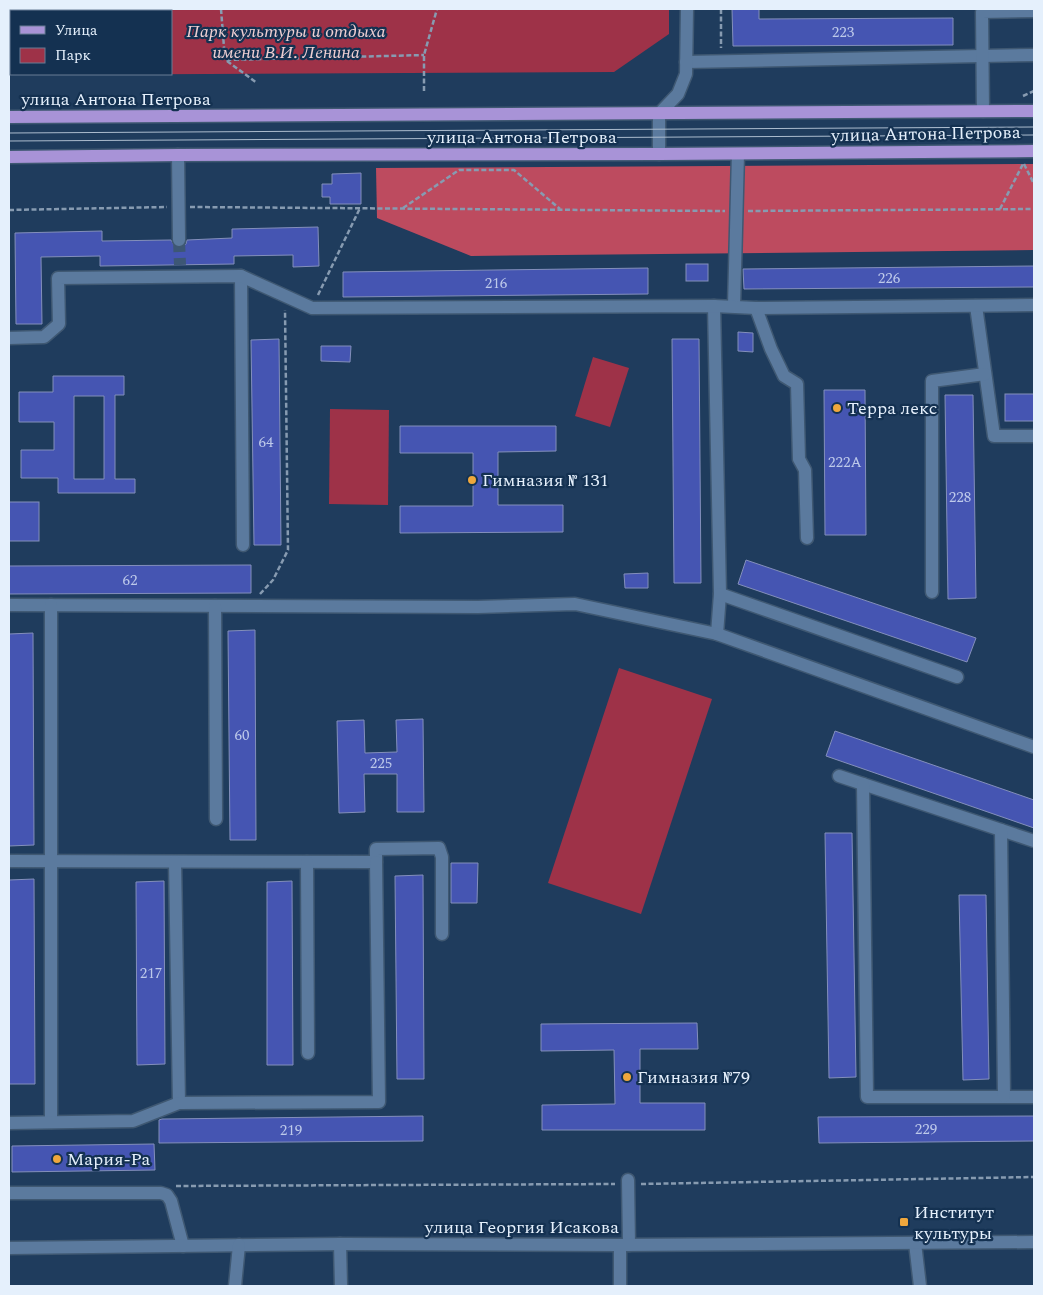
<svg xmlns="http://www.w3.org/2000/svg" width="1043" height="1295" viewBox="0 0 1043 1295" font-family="Spectral,serif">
  <rect width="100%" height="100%" fill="#1f3c5d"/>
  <!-- green -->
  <g fill="#9e3248" fill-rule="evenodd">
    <path d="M 9,9 L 669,9 L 669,34 L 614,72 L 9,75 ZM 11,11 L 171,11 L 171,74 L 11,74 Z"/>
    <path d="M 593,357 L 629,368 L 610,427 L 575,416 Z"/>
    <path d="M 330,409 L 389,410 L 388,505 L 329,504 Z"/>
    <path d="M 619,668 L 712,699 L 641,914 L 548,883 Z"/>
  </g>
  <!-- forest -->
  <path fill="#bd4b5f" d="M 1034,164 L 1034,250 L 471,256 L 377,218 L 376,168 Z"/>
  <!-- building -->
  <g fill="#4555b2" stroke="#838fbb" fill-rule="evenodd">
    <path d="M 732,9 L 759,9 L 759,19 L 953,18 L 953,45 L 733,46 Z"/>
    <path d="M 361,173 L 361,204 L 330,204 L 330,197 L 322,197 L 322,184 L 332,184 L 332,174 Z"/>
    <path d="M 318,227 L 319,266 L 293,267 L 293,255 L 234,256 L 234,264 L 100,266 L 100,256 L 41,257 L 42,324 L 16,324 L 15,233 L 102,231 L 102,241 L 171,240 L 175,247 L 180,248 L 186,244 L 187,240 L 232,238 L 232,229 Z"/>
    <rect x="686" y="264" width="22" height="17"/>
    <path d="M 1034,266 L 1034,287 L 744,289 L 743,269 Z"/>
    <path d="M 648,268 L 648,294 L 343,297 L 343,272 Z"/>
    <path d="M 738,332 L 753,333 L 753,352 L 738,351 Z"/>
    <path d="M 279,339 L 281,545 L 254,545 L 251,340 Z"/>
    <path d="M 672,339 L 699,339 L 701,583 L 674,583 Z"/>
    <path d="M 321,346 L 351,346 L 350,362 L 321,361 Z"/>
    <path d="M 53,376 L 124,376 L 124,395 L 115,395 L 115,479 L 135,479 L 135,493 L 58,493 L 58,478 L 21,478 L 21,450 L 54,450 L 54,422 L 19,422 L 19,392 L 53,392 ZM 74,396 L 104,396 L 104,479 L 74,479 Z"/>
    <path d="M 824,390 L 865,390 L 866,535 L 825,535 Z"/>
    <rect x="1005" y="394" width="29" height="27"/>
    <path d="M 945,395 L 973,395 L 976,598 L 948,599 Z"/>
    <path d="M 400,426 L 556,426 L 556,451 L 498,452 L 498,505 L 563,505 L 563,532 L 400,533 L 400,506 L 473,506 L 473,453 L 400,453 Z"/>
    <rect x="9" y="502" width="30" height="39"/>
    <path d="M 746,560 L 976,638 L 967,662 L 738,584 Z"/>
    <path d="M 251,565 L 251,593 L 9,594 L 9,566 Z"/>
    <path d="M 648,573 L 648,588 L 625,588 L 624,574 Z"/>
    <path d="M 255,630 L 256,840 L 230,840 L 228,631 Z"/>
    <path d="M 33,633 L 34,845 L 9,846 L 9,634 Z"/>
    <path d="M 423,719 L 424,812 L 397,812 L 397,774 L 364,774 L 365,812 L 339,813 L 337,721 L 364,720 L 365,753 L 397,752 L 396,720 Z"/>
    <path d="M 835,731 L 1034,800 L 1034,828 L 826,756 Z"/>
    <path d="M 825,833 L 852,833 L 856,1077 L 829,1078 Z"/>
    <path d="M 451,863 L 478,863 L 477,903 L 451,903 Z"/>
    <path d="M 423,875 L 424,1079 L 397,1079 L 395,876 Z"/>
    <path d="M 34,879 L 35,1084 L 9,1084 L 9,880 Z"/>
    <path d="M 164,881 L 165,1064 L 137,1065 L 136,882 Z"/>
    <path d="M 292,881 L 293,1065 L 267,1065 L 267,882 Z"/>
    <path d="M 959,895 L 986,895 L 989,1079 L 963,1080 Z"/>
    <path d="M 697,1023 L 698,1049 L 640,1049 L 640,1103 L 705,1103 L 705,1130 L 542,1130 L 542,1105 L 615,1104 L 614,1050 L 541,1051 L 541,1024 Z"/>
    <path d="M 423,1116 L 423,1141 L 159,1143 L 159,1120 L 162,1119 Z"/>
    <path d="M 1034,1116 L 1034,1141 L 819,1143 L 818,1117 Z"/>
    <path d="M 154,1144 L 155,1170 L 12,1172 L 12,1146 Z"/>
  </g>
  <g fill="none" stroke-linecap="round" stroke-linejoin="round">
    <!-- minor-tunnel -->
    <path stroke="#3d5775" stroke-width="12" stroke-dasharray="12 6" stroke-linecap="butt" d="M 179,240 L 180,265"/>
    <!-- minor casing -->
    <g stroke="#3f5872" stroke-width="15">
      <g id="minor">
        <path d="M 686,62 L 1034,55"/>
        <path d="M 983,111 L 982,12 L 1034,11"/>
        <path d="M 659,154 L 659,114 L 678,94 L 686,74 L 687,9"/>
        <path d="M 178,155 L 179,240"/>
        <path d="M 241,276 L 243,545"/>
        <path d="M 714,306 L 720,594 L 717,634"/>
        <path d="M 734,306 L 738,154"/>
        <path d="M 976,306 L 994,436 L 1034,436"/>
        <path d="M 756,308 L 771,349 L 784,376 L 797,384 L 799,459 L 805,470 L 807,538"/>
        <path d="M 9,338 L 44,337 L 59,324 L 58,278 L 241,276 L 312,308 L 714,306 L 756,308 L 1034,305"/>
        <path d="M 932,592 L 932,381 L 985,374"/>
        <path d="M 720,594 L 957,677"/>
        <path d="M 9,605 L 478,607 L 575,604 L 717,634 L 1034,747"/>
        <path d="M 215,606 L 216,819"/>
        <path d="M 839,776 L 1034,841"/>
        <path d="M 863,784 L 867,1097 L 1034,1097"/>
        <path d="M 1001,830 L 1004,1096"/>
        <path d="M 9,861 L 376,862 L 376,849 L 439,848 L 442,857 L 442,934"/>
        <path d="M 175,862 L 179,1103"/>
        <path d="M 307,862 L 308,1053"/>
        <path d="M 51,1122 L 51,605"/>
        <path d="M 9,1123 L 133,1121 L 179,1103 L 379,1102 L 376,862"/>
        <path d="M 628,1180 L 629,1245"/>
        <path d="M 9,1193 L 161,1193 L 167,1195 L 171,1201 L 183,1246"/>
        <path d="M 915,1243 L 920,1286"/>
        <path d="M 340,1244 L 341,1286"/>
        <path d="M 620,1245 L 620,1286"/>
        <path d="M 9,1248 L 340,1244 L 620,1245 L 1034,1242"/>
        <path d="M 235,1286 L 239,1245"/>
      </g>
    </g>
    <!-- major casing -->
    <g stroke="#3f5872" stroke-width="15">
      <g id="major">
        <path d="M 9,117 L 1034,111"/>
        <path d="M 9,157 L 178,155 L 659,154 L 1034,151"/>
      </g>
    </g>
    <!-- path -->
    <g stroke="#879bb1" stroke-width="2.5" stroke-dasharray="5 2.5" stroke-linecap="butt">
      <path d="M 221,9 L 225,60 L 424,55"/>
      <path d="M 721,9 L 721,48"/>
      <path d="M 227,61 L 257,83"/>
      <path d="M 424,91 L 424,55 L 437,9"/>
      <path d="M 1023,96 L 1034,91"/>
      <path d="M 1024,164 L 1034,184"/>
      <path d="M 190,207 L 725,211"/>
      <path d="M 403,208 L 459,170 L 514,170 L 560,209"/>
      <path d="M 1000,209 L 1023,164"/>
      <path d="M 9,210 L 167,207"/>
      <path d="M 748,211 L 1034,209"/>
      <path d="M 318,295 L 360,208"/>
      <path d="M 260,594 L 273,580 L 288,550 L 285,310"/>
      <path d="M 641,1184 L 1034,1177"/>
      <path d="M 176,1186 L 615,1184"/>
    </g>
    <!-- minor -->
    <use href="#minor" stroke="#5b7a9e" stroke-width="12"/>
    <!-- major -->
    <use href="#major" stroke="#a893d7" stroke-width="12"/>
    <!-- tram -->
    <g stroke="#acbcce" stroke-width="1">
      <path d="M 9,133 L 1034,127"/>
      <path d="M 9,141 L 1034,135"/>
    </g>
  </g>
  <!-- markers -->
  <g fill="#efa73d" stroke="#143151" stroke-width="2">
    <circle cx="837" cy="408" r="5"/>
    <circle cx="472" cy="480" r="5"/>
    <circle cx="627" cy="1077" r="5"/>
    <circle cx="57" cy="1159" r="5"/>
    <rect x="899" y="1217" width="10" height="10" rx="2.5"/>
  </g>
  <g text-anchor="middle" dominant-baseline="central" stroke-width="4.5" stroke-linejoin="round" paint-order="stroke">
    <!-- number labels -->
    <g font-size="15" fill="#bdc9ea">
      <text x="843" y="32">223</text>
      <text x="889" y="278">226</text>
      <text x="496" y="283">216</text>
      <text x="266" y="442">64</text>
      <text x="845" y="462">222А</text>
      <text x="960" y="497">228</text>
      <text x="130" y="580">62</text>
      <text x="242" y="735">60</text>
      <text x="381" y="763">225</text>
      <text x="151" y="973">217</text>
      <text x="926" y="1129">229</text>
      <text x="291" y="1130">219</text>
    </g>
    <!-- park labels -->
    <g font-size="18" font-style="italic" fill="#efcfd2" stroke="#143151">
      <text x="286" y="31">Парк культуры и отдыха<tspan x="286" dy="21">имени В.И. Ленина</tspan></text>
    </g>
    <!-- street labels -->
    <g font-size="18" fill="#e5f0fc" stroke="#143151">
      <text x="116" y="99">улица Антона Петрова</text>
      <text transform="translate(926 134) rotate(-1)">улица Антона Петрова</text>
      <text x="522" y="137">улица Антона Петрова</text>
      <text x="522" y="1227">улица Георгия Исакова</text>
    </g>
    <!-- poi labels -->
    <g font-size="18" fill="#e5f0fc" stroke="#143151" text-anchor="start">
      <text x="847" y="408">Терра лекс</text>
      <text x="482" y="480">Гимназия № 131</text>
      <text x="637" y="1077">Гимназия №79</text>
      <text x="67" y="1159">Мария-Ра</text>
      <text x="914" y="1212">Институт<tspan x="914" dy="21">культуры</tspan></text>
    </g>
  </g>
  <!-- border -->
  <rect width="1043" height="1295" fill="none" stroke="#e5f0fc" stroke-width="20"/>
  <!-- legend -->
  <rect x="10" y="10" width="162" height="65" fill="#143151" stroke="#687d95"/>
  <rect x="20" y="26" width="25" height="8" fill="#a893d7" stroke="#687d95"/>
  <text x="55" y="35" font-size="15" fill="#e5f0fc">Улица</text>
  <rect x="20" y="48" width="25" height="15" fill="#9e3248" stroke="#687d95"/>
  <text x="55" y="60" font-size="15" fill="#e5f0fc">Парк</text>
</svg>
